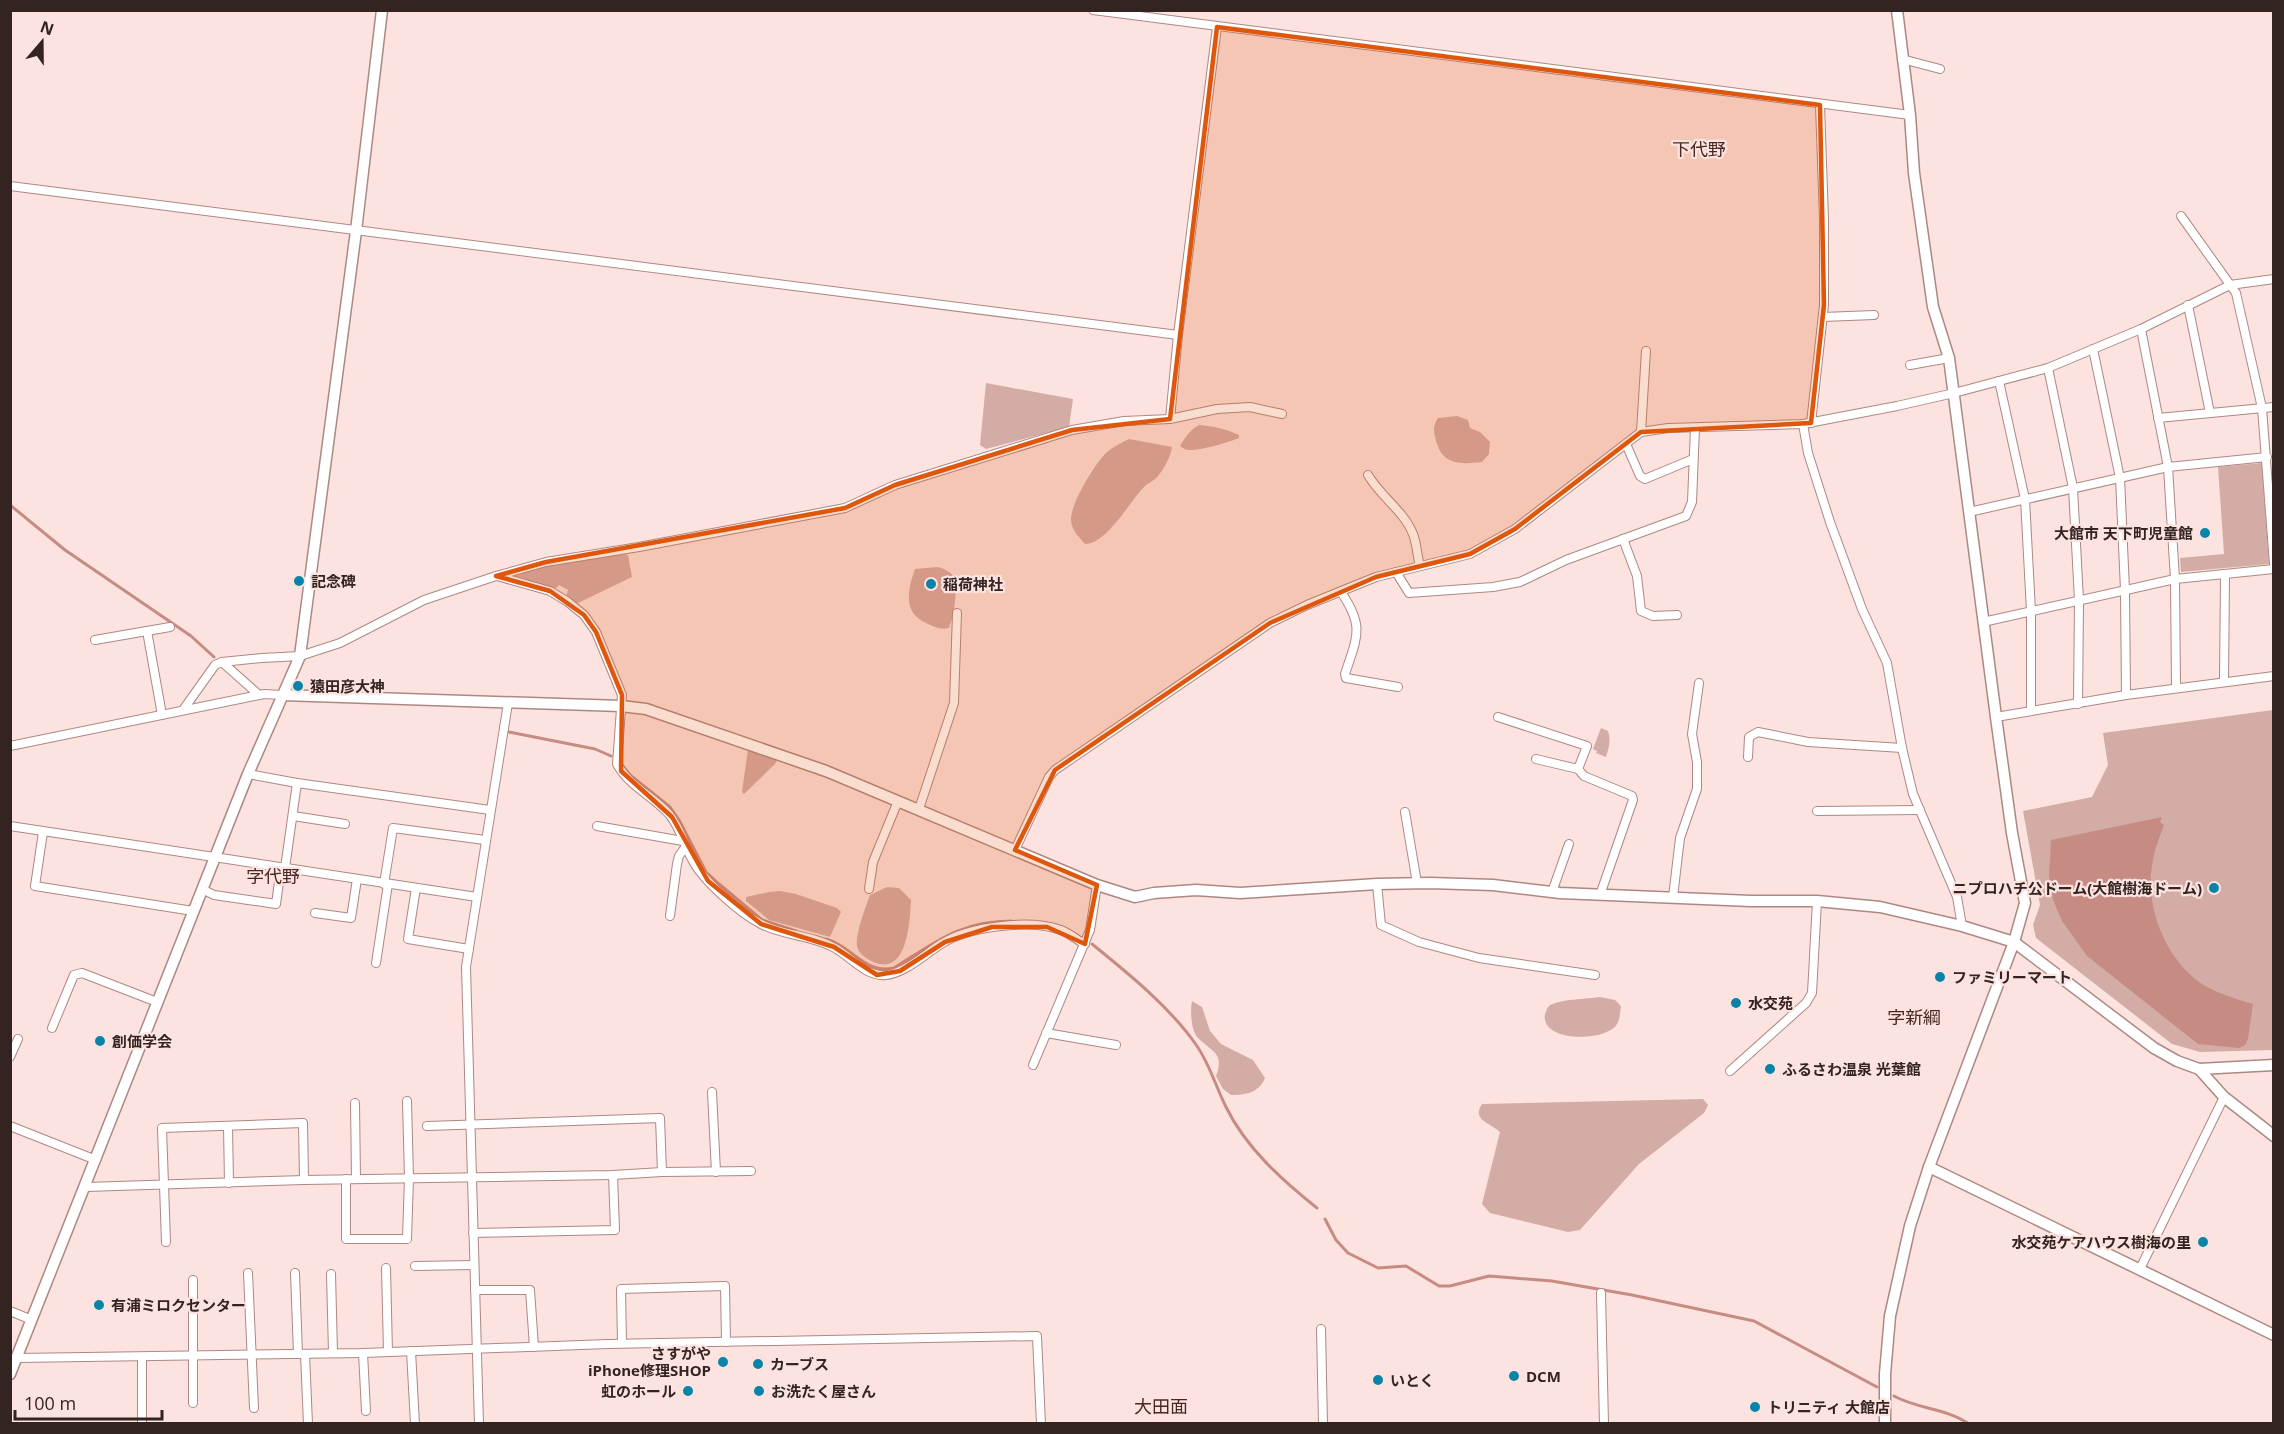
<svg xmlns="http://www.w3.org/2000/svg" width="2284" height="1434" viewBox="0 0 2284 1434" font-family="'Open Sans','Noto Sans JP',sans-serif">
  <rect width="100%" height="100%" fill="#fce3df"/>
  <!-- green -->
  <g fill="#d3aca6">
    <path d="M 986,383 L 1073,399 L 1069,427 L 986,449 L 980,445 Z"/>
    <path d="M 1457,416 L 1468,420 L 1470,428 L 1480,432 L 1490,442 L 1489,454 L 1482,462 C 1457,465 1440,464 1435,436 C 1433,429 1434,424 1438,418 Z"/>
    <path d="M 1199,425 C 1213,426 1226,429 1239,435 L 1239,438 C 1230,442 1199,451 1189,450 C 1185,450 1183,448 1180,446 C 1186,436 1190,430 1199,425 Z"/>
    <path d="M 1129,439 L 1172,447 C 1171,456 1164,469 1158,476 C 1154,481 1148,483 1144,487 C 1129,502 1107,544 1085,544 C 1079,537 1072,531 1071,520 C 1070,505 1094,465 1105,454 C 1112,447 1121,443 1129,439 Z"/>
    <path d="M 2262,463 L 2269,564 L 2181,572 L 2180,558 L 2224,554 L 2218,467 Z"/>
    <path d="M 623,554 L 628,555 L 632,577 L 576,604 L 566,597 L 568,590 L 559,585 L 553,591 L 512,578 L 509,575 L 534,568 Z"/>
    <path d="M 938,567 C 944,569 951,571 954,578 C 958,591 954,616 949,628 C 940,630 935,627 926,623 C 902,612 908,589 915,569 Z"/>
    <path d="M 2273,710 L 2273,1050 L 2200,1052 L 2172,1044 L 2036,938 L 2033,925 L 2040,905 L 2023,811 L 2092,797 L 2108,765 L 2103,733 Z"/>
    <path d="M 1601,728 L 1608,731 C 1611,741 1609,747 1606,757 L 1596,753 L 1597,751 L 1593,749 Z"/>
    <path d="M 748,749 L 778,758 L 775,764 L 744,794 L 742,792 Z"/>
    <path d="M 887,887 L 899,888 L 911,900 C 910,920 908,974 876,963 C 870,961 860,955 858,949 C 853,939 866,906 870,895 Z"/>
    <path d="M 780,891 L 796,894 L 837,908 L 841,912 L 830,937 L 769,920 L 746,901 L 746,897 L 769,892 Z"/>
    <path d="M 1600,997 L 1615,1000 L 1621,1006 C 1620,1012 1620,1020 1617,1024 C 1607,1042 1540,1043 1545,1014 C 1546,1012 1547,1008 1549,1006 C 1558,999 1588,999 1600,997 Z"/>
    <path d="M 1192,1001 L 1202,1007 L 1210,1031 L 1221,1044 L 1253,1060 L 1265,1078 C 1259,1093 1245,1095 1231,1095 L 1223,1089 L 1216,1076 C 1225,1053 1212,1052 1198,1038 C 1191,1031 1190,1011 1192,1001 Z"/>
    <path d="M 1703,1099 L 1708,1105 L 1704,1113 L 1639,1164 L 1580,1230 L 1568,1232 L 1490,1213 L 1482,1204 L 1500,1132 C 1491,1123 1471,1120 1482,1104 Z"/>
  </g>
  <!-- water -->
  <path fill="#c68c84" d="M 2162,817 L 2160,822 L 2164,825 C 2160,836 2155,848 2153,860 C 2144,901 2162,951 2194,978 C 2211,992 2233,998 2253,1004 L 2248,1039 L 2245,1045 L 2239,1048 L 2198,1044 L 2087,956 L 2062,921 L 2053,900 L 2049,876 L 2051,840 Z"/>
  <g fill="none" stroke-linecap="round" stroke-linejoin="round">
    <!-- stream -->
    <g stroke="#c68c84" stroke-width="3">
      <path d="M 10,505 L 65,550 L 191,636 L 214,657"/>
      <path d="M 509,732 L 595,749 L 611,756"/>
      <path d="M 622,765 L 630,775 L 670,807 L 679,820 L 706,872 L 719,884 L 762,920 L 796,931"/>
      <path d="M 826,939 C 852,946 865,975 894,968 C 936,942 960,921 1012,921"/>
      <path d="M 1092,944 C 1129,974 1170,1007 1197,1046 C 1210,1065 1216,1087 1226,1107 C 1246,1148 1282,1180 1317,1208"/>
      <path d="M 1325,1219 L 1336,1240 L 1348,1253 L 1378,1268 L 1406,1266 L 1439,1286 L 1450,1286 L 1489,1276 L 1552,1281 L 1632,1295 L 1754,1321 L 1877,1387"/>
      <path d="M 1894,1396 C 1917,1409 1946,1408 1969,1424"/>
    </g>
    <!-- street casing -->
    <g stroke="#ad8883" stroke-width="10">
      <g id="street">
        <path d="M 1093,10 L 1910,115"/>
        <path d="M 1902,59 L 1940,69"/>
        <path d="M 10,186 L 1178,335"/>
        <path d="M 2181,216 L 2236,293 L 2262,408 L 2274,564"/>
        <path d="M 2188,305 L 2210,413"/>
        <path d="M 1823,317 L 1874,315"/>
        <path d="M 2141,329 L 2168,467 L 2175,579 L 2176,688"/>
        <path d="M 2093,349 L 2120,478 L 2125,590 L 2126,695"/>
        <path d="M 1910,365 L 1949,358"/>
        <path d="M 2048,368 L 2073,488 L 2079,600 L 2078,704"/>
        <path d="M 1999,381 L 2025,499 L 2031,611 L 2031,711"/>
        <path d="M 2158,418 L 2274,407"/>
        <path d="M 1170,419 L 1178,335 L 1217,27"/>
        <path d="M 1811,423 L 1824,305 L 1824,220 L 1820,105"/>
        <path d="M 1803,424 L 1808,453 L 1830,522 L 1862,609 L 1887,663 L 1902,748 L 1913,794 L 1957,897 L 1962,926"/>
        <path d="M 1641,432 L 1646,351"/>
        <path d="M 1626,444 L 1640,476 L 1645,479 L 1693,459"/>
        <path d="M 1368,475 C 1380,496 1404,511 1413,534 C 1417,544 1417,556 1420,566"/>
        <path d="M 1969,512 L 2168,467 L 2267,457"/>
        <path d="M 1623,539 L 1637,576 L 1641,611 L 1653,616 L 1677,615"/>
        <path d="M 1396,572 L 1409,593 L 1493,587 L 1520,582 L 1566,560 L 1686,516 L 1692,502 L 1695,428"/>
        <path d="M 497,576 L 550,591 L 568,602 L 584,615 L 596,632 L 622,695 L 617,764 C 629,786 653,796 669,814 C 680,827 684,845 692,859 C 702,880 740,913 761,924 C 784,936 813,935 835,948 C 851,957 866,977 886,975 C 905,973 925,954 941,944 C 969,926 1030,919 1061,930 C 1069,933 1077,940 1085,944"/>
        <path d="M 1341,592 C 1365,627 1357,637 1345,674 L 1346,678 L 1398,687"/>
        <path d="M 1983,622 L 2175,579 L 2274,569"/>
        <path d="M 147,631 L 162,715"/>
        <path d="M 95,640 L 170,627"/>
        <path d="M 222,662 L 259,695"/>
        <path d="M 2224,682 L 2225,574"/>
        <path d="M 183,710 L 215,665 L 222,662 L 262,658 L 300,656 L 340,643 L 424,600 L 496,576 L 546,562 L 639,547 L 845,508 L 895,485 L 1072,430 L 1124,421 L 1170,419 L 1217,409 L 1250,407 L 1282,414"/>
        <path d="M 1498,717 L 1587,746 L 1578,769 L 1536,759"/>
        <path d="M 1996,717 L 2126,695 L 2274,676"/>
        <path d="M 10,746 L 264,694 L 282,695"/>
        <path d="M 1748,757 L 1749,737 L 1758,732 L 1808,742 L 1902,748"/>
        <path d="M 1578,769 L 1584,776 L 1632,796 L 1633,800 L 1600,895"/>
        <path d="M 248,774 L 297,783 L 490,810"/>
        <path d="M 919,809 L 954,703 L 957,613"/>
        <path d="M 1817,811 L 1920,810"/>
        <path d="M 1405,812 L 1417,883"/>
        <path d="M 293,816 L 345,824"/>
        <path d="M 10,826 L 477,897"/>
        <path d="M 597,826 L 683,841"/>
        <path d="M 43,832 L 35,886 L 193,911"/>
        <path d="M 1015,850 L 1049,777 L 1055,770 L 1270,623 L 1307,605 L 1376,577 L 1470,554 L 1515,529 L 1641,432 L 1668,428 L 1803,424 L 1897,406 L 1954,393 L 2048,368 L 2141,329 L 2230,285 L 2274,279"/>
        <path d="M 285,868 L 297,783"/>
        <path d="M 384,884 L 393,828 L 485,840"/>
        <path d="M 1377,884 L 1381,925 L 1419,942 L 1479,958 L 1595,975"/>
        <path d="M 416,888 L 408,939 L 469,949"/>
        <path d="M 202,889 L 214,895 L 276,904 L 281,867"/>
        <path d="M 869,889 L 873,862 L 898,801"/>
        <path d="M 1552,892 L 1569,844"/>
        <path d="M 1673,897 L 1680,838 L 1697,789 L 1697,762 L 1692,734 L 1699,683"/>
        <path d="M 315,913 L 351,918 L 357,879"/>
        <path d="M 670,916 L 677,864 L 679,856 L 686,846"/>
        <path d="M 376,963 L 388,884"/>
        <path d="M 52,1028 L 74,975 L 82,973 L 157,1002"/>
        <path d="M 1046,1033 L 1116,1045"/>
        <path d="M 10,1057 L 18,1039"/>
        <path d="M 1033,1065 L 1090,930 L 1097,885"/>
        <path d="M 1730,1071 L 1806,1003 L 1812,993 L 1817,901"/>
        <path d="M 712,1092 L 716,1172"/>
        <path d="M 355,1103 L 356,1179"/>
        <path d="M 10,1126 L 96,1160"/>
        <path d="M 228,1126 L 229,1183"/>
        <path d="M 427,1126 L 660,1118 L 662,1172"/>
        <path d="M 346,1179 L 346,1239 L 407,1239 L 409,1178 L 407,1101"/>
        <path d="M 86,1187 L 304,1180 L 613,1175 L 662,1172 L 751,1171"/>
        <path d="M 473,1233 L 615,1230 L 613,1175"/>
        <path d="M 166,1242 L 162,1128 L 303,1123 L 304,1180"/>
        <path d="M 415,1266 L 474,1265"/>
        <path d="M 386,1268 L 388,1352"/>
        <path d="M 2140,1269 L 2224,1097"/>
        <path d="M 248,1273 L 254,1408"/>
        <path d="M 295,1273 L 298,1354"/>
        <path d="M 331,1274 L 333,1353"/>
        <path d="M 193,1280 L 193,1403"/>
        <path d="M 475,1290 L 530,1290 L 534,1347"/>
        <path d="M 1601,1293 L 1604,1424"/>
        <path d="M 10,1311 L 32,1320"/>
        <path d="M 1321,1329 L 1323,1424"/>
        <path d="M 622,1343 L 621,1289 L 725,1286 L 726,1342"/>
        <path d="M 411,1351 L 415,1424"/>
        <path d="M 363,1353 L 366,1411"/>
        <path d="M 305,1354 L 308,1424"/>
        <path d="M 17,1358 L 363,1353 L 608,1344 L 1037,1336 L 1041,1424"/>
        <path d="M 142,1424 L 142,1358"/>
        <path d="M 479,1424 L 466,967 L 508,703"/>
      </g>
    </g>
    <!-- secondary casing -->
    <g stroke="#ad8883" stroke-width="13">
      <g id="secondary">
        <path d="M 282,695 L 621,706 L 646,709 L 826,771 L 1097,885 L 1135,897 L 1154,893 L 1196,890 L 1240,893 L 1377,884 L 1430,883 L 1493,885 L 1560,893 L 1751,901 L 1817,901 L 1880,907 L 1962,926 L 2014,942 L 2154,1048 L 2177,1061 L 2199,1069 L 2274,1065"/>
        <path d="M 2199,1069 L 2224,1097 L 2274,1136"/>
        <path d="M 1929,1167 L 2274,1335"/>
        <path d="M 10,1374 L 248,774 L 300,656 L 356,231 L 382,10"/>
        <path d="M 1885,1424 L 1885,1374 L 1890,1316 L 1910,1226 L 1929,1167 L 2014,942 L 2025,903 L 2012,833 L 1996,717 L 1949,358 L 1933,307 L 1914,173 L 1910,115 L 1897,10"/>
      </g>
    </g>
    <!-- street -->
    <use href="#street" stroke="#fff" stroke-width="8"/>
    <!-- secondary -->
    <use href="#secondary" stroke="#fff" stroke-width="10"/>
  </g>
  <!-- marked area -->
  <path fill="#df560d" fill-opacity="0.2" stroke="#df560d" stroke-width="4.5" stroke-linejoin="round" d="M 1217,27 L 1820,105 L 1824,305 L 1811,423 L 1641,432 L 1515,529 L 1470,554 L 1376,577 L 1270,623 L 1055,770 L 1015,850 L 1097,885 L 1085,944 L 1047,927 L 992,927 L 945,942 L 900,971 L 877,975 L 834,947 L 761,924 L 708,881 L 672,817 L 621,771 L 622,695 L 596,632 L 584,615 L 550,591 L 496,576 L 546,562 L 845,508 L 895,485 L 1072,430 L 1170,419 Z"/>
  <!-- markers -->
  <g fill="#0984a8" stroke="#fce3df" stroke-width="2">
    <circle cx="2205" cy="533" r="6"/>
    <circle cx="299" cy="581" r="6"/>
    <circle cx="931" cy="584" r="6"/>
    <circle cx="298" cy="686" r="6"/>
    <circle cx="2214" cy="888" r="6"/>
    <circle cx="1940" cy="977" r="6"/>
    <circle cx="1736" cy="1003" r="6"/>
    <circle cx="100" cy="1041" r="6"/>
    <circle cx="1770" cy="1069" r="6"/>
    <circle cx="2203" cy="1242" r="6"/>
    <circle cx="99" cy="1305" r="6"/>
    <circle cx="723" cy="1362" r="6"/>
    <circle cx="758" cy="1364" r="6"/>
    <circle cx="1514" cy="1376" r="6"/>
    <circle cx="1378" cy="1380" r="6"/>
    <circle cx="688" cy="1391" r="6"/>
    <circle cx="759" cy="1391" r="6"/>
    <circle cx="1755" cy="1407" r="6"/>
  </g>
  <g text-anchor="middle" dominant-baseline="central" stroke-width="4.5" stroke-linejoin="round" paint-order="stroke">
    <!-- poi labels -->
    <g font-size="15" font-weight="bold" fill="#332422" stroke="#fce3df" text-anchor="start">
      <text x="2193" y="533" text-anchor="end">大館市 天下町児童館</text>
      <text x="311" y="581">記念碑</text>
      <text x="943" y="584">稲荷神社</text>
      <text x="310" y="686">猿田彦大神</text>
      <text x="2202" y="888" text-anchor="end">ニプロハチ公ドーム(大館樹海ドーム)</text>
      <text x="1952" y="977">ファミリーマート</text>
      <text x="1748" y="1003">水交苑</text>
      <text x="112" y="1041">創価学会</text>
      <text x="1782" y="1069">ふるさわ温泉 光葉館</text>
      <text x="2191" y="1242" text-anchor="end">水交苑ケアハウス樹海の里</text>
      <text x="111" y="1305">有浦ミロクセンター</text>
      <text x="711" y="1353" text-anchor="end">さすがや<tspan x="711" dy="17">iPhone修理SHOP</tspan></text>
      <text x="770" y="1364">カーブス</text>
      <text x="1526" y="1376">DCM</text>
      <text x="1390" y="1380">いとく</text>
      <text x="676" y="1391" text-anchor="end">虹のホール</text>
      <text x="771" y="1391">お洗たく屋さん</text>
      <text x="1767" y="1407">トリニティ 大館店</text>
    </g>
    <!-- quarter labels -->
    <g font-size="18" fill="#462824" stroke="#fce3df">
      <text x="1699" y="149">下代野</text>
      <text x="273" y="876">字代野</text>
      <text x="1914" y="1017">字新綱</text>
      <text x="1161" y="1406">大田面</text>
    </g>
  </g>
  <!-- border -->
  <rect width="2284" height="1434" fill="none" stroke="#332422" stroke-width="24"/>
  <!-- north arrow -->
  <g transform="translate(42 42) rotate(20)" stroke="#fce3df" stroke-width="4.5" paint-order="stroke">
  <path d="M0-4.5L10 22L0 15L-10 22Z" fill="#332422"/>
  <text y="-9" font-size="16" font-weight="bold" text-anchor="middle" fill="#332422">N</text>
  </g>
  <!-- scale -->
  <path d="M15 1410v9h147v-9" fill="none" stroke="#332422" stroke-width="3"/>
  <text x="24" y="1410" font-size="18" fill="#332422" stroke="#fce3df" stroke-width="4.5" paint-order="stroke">100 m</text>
</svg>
